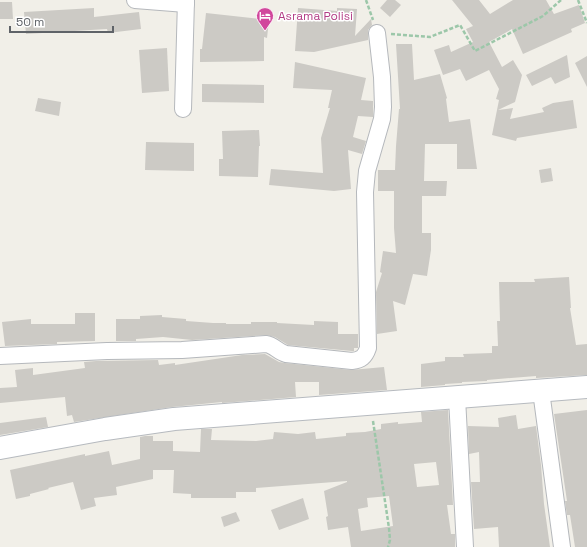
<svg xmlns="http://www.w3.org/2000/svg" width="587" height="547" viewBox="0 0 587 547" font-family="'Space Grotesk',sans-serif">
  <rect width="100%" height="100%" fill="#f1efe8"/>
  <!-- building -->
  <g fill="#cccac5" fill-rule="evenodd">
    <path d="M 387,0 L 395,0 L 401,5 L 390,17 L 380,8 Z"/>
    <path d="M 452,0 L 479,0 L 490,14 L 513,0 L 546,0 L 554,14 L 579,5 L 585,23 L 571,29 L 572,32 L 523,54 L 512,29 L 489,42 L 502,67 L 513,60 L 522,75 L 515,102 L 498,110 L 513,108 L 510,119 L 544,112 L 542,108 L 553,103 L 573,100 L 577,128 L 517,138 L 516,141 L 492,135 L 499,100 L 496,99 L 499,89 L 489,70 L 466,81 L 460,69 L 443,75 L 434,50 L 449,45 L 451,52 L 473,42 L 466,29 L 473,26 Z"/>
    <path d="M 0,2 L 12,2 L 13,19 L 0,19 Z"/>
    <path d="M 94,8 L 94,17 L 139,12 L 141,29 L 108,33 L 107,29 L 26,34 L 24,12 Z"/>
    <path d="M 298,8 L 337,11 L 337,8 L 357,9 L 355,36 L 371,19 L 372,25 L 368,30 L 368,40 L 314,52 L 295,51 Z"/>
    <path d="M 206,13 L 269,20 L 267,38 L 264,37 L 264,61 L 200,62 L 200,49 L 202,49 Z"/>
    <path d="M 396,44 L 412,44 L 414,80 L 440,74 L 447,98 L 446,99 L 449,122 L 470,119 L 477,169 L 457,169 L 457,144 L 425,144 L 424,181 L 447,181 L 446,196 L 422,196 L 422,233 L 431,233 L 431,250 L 427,276 L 413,274 L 405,305 L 393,301 L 397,331 L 377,334 L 376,292 L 382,273 L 380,272 L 383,251 L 396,253 L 394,228 L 394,191 L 378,191 L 378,170 L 395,170 L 396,146 L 399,109 L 400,109 Z"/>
    <path d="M 167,48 L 169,91 L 142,93 L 139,50 Z"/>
    <path d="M 567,55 L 570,77 L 555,84 L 551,77 L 532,86 L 526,75 Z"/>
    <path d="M 587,56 L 587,87 L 575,63 Z"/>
    <path d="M 295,62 L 366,78 L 361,100 L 373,101 L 373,117 L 358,116 L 353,137 L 366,141 L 362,154 L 348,150 L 351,189 L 334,191 L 269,185 L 271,169 L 323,173 L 321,138 L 330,108 L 328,108 L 332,90 L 293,88 Z"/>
    <path d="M 202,84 L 264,85 L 264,103 L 202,102 Z"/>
    <path d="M 38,98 L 61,102 L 59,116 L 35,111 Z"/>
    <path d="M 259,130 L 260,146 L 259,146 L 258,177 L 219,176 L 219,159 L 223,159 L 222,131 Z"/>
    <path d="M 146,142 L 194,143 L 194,171 L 145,170 Z"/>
    <path d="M 551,168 L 553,181 L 541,183 L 539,170 Z"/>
    <path d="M 569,277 L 571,308 L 570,308 L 576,345 L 587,344 L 587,375 L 536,378 L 536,376 L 487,380 L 487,381 L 462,382 L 462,383 L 445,384 L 445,385 L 421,387 L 421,364 L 445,361 L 445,357 L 464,357 L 463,354 L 492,353 L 492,346 L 498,346 L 497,321 L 500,321 L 499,282 L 535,282 L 534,279 Z"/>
    <path d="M 75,313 L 95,313 L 95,341 L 57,342 L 57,344 L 5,346 L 2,322 L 31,319 L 31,324 L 75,324 Z"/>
    <path d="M 162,315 L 162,317 L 186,319 L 186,321 L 213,323 L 226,323 L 226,324 L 251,324 L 251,322 L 277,322 L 277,323 L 314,325 L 314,321 L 338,322 L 338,334 L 358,334 L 358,348 L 354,348 L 354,351 L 352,351 L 288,345 L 275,337 L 266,335 L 192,340 L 163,337 L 136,339 L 136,341 L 116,341 L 116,319 L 140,319 L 140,316 Z"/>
    <path d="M 265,354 L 279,362 L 285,363 L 351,370 L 384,367 L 387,390 L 319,395 L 319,382 L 295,382 L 296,397 L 222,403 L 222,402 L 172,407 L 74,422 L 72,415 L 67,416 L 65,397 L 0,403 L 0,388 L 17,387 L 15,370 L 33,368 L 33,375 L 85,368 L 84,362 L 96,361 L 158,360 L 159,365 L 175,363 L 175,365 L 242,355 Z"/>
    <path d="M 448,410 L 453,505 L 447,505 L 451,534 L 455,534 L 455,547 L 351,547 L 348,527 L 328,530 L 326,517 L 328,516 L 324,491 L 347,482 L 347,481 L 256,488 L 256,492 L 236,492 L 236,498 L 191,498 L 191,494 L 173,493 L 174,470 L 153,470 L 153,479 L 116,487 L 117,495 L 94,498 L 96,506 L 81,510 L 73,482 L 48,488 L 49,489 L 30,494 L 30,496 L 16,499 L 10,470 L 85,454 L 85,456 L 109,451 L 112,465 L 140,459 L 140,437 L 145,436 L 153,436 L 153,441 L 173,441 L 173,451 L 200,452 L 201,429 L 212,429 L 211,440 L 256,441 L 273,439 L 274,432 L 298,434 L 315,432 L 316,439 L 346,436 L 346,433 L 365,432 L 381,429 L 381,424 L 398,422 L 398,424 L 422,422 L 421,412 ZM 436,462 L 439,485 L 417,487 L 414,464 ZM 389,496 L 393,526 L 361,531 L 358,509 L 368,507 L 367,498 Z"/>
    <path d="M 587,410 L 587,547 L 575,547 L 570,515 L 567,515 L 565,501 L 567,501 L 554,414 Z"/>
    <path d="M 516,415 L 518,429 L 536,426 L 541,465 L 544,504 L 550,547 L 499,547 L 498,527 L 474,529 L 471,482 L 480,482 L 479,452 L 469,454 L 468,426 L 499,427 L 498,418 Z"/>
    <path d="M 46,417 L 48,427 L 0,435 L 0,423 Z"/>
    <path d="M 303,498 L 309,519 L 279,530 L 271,510 Z"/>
    <path d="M 236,512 L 240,521 L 224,527 L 221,517 Z"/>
  </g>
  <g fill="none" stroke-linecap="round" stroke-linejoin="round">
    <!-- minor casing -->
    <g stroke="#b5b8bc" stroke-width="18">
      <g id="minor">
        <path d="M 135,0 L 186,4"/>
        <path d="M 183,109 L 186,0"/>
        <path d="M 0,356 L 107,351 L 182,350 L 266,344 C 274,345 278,352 286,354 L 352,361 C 361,360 365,357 368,348 L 365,192 L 367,171 L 382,119 L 383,107 L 382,77 L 377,33"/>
        <path d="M 541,391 L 562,547"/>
        <path d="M 457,398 L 465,547"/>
      </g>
    </g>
    <!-- secondary casing -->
    <g stroke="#b6babf" stroke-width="24">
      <path id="secondary" d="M 0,448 L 105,429 L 174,419 L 587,387"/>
    </g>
    <!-- path -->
    <g stroke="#9cc7a9" stroke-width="2.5" stroke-dasharray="4 2" stroke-linecap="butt">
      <path d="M 366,0 L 373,20"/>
      <path d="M 578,0 L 587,23"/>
      <path d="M 391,34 L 430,37 L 460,25 L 475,51 L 543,16 L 561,0"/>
      <path d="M 373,421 L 389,528 L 390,540 L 388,547"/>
    </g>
    <!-- minor -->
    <use href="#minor" stroke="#fff" stroke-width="16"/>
    <!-- secondary -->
    <use href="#secondary" stroke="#fff" stroke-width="22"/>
  </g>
  <!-- icons -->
  <defs>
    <g id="hotel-pin" transform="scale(0.9)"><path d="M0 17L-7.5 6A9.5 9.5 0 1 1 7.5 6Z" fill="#d1479c" stroke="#fff"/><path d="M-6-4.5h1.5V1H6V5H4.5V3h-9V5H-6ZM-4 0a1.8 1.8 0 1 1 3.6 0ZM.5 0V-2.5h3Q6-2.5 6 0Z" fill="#fff"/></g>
  </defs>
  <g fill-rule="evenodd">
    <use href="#hotel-pin" x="265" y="16"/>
  </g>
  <g text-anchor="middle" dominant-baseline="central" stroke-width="3" stroke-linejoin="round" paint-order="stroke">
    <!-- hotel labels -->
    <g font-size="12" fill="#b23c85" stroke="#fff" text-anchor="start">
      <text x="278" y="16">Asrama Polisi</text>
    </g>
  </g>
  <!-- scale -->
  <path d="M10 26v6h103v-6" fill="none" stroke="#5f6368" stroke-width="2"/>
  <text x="16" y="26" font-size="12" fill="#5f6368" stroke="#ffffff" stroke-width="3" paint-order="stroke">50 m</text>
</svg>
